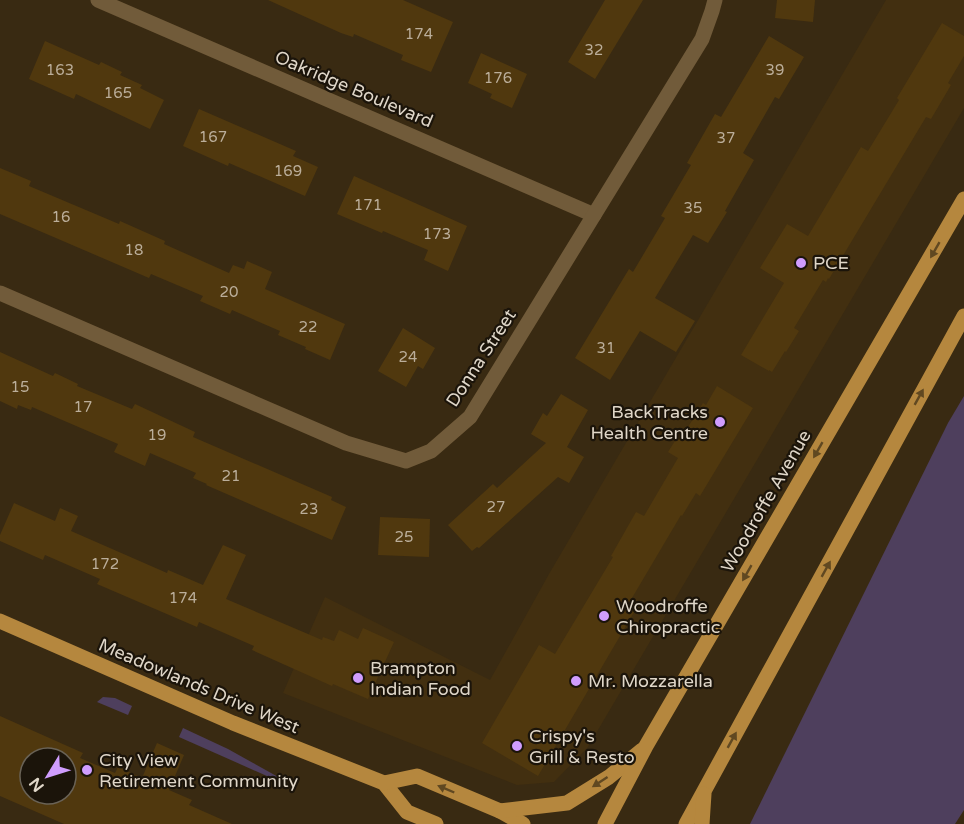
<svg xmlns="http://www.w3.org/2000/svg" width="964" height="824" viewBox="0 0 964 824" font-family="'Varela Round',sans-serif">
  <rect width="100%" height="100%" fill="#392a12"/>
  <!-- built -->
  <path fill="#422f10" d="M 886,0 L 964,0 L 964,108 L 588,747 L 554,782 L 517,785 L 283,693 L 325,597 L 490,680 L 549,574 Z"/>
  <!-- green -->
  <g fill="#4e3f5d">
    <path d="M 964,396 L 964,810 L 955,824 L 750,824 L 948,423 Z"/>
    <path d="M 103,697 L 115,698 L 132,706 L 128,715 L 97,702 Z"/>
    <path d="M 183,728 L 228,749 L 280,778 L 279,780 L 276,780 L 179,737 Z"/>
  </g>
  <!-- building -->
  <g fill="#50380e" fill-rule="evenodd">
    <path d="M 268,0 L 403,0 L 453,22 L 431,72 L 401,60 L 403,55 L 354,34 L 353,37 L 341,33 Z"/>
    <path d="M 605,0 L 643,0 L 595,79 L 568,62 Z"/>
    <path d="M 777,0 L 815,0 L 813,22 L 775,18 Z"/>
    <path d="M 942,23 L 964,36 L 964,56 L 948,83 L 951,85 L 931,119 L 926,117 L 829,279 L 828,278 L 826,282 L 823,280 L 794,328 L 799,331 L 786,352 L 785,351 L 772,372 L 769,370 L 769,371 L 741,355 L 784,283 L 760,268 L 787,224 L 808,236 L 861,147 L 868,151 L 899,100 L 897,98 Z"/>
    <path d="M 769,36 L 804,57 L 779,99 L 775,97 L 743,153 L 754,160 L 725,211 L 727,212 L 708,243 L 693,235 L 655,298 L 695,321 L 676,352 L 640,331 L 610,380 L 575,358 L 629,269 L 633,272 L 665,218 L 661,216 L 691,165 L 687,163 L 715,114 L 721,117 Z"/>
    <path d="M 45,41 L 99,65 L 101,62 L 122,72 L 120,75 L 142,85 L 140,88 L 164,100 L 150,129 L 76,94 L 74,99 L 29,79 Z"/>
    <path d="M 481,53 L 527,74 L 512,108 L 490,98 L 492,94 L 468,83 Z"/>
    <path d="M 199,109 L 296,151 L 293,156 L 318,167 L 305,196 L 229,163 L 228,166 L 183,146 Z"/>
    <path d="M 0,168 L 31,181 L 29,186 L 119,224 L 120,221 L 165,241 L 164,244 L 229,273 L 233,265 L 244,269 L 247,261 L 272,272 L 265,289 L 345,324 L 330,360 L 305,349 L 306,347 L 278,335 L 280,331 L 232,310 L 230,314 L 200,301 L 203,296 L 151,274 L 149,278 L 0,214 Z"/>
    <path d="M 354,176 L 467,226 L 448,271 L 424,260 L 428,250 L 383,231 L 382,233 L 337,214 Z"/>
    <path d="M 403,328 L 435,348 L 423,369 L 418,366 L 406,387 L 378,371 Z"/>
    <path d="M 0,352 L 53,376 L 55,373 L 78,384 L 77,386 L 132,409 L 135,404 L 195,432 L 193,437 L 332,497 L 331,500 L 346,507 L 332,540 L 206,485 L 207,484 L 193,478 L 196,473 L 150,453 L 145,466 L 114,452 L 118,444 L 32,407 L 31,410 L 18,405 L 17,409 L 0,401 Z"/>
    <path d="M 717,386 L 753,408 L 700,496 L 696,493 L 682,516 L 681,515 L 629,603 L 637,607 L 538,776 L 482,743 L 539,645 L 555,654 L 613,557 L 611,556 L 636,512 L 644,516 L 678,458 L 668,452 L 680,433 L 683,435 L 703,403 L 706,405 Z"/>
    <path d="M 561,394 L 588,410 L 567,447 L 584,457 L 569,483 L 558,477 L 479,548 L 477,547 L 472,551 L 448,525 L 493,484 L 497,488 L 546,443 L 531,434 L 543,413 L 547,416 Z"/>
    <path d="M 14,503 L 55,521 L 60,508 L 78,516 L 71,531 L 167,573 L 168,570 L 203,585 L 223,545 L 246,555 L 226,599 L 322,640 L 323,637 L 334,641 L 339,630 L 358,639 L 363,628 L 394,642 L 368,699 L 333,684 L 332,686 L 252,650 L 254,646 L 199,622 L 197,627 L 97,584 L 100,579 L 45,555 L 43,560 L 0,541 L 0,535 Z"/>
    <path d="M 380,517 L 430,519 L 429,557 L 378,555 Z"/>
    <path d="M 0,716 L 83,753 L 80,758 L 115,773 L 118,767 L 142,778 L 157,743 L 184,755 L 169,790 L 192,800 L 189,805 L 232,824 L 64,824 L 0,796 ZM 30,758 L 66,758 L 66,794 L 30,794 Z"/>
  </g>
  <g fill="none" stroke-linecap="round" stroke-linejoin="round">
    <!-- minor -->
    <g stroke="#715b3a" stroke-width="15">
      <path d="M 98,0 L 594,215"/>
      <path d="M 0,293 L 346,443 L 406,461 L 431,451 L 470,417 L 702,39 L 712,11 L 715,0"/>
    </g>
    <!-- major -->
    <g stroke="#b5873e" stroke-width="15">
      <path d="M 0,621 L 233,723 L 384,783 L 407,812 L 436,824"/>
      <path d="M 384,783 L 417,776 L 500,811 L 523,824"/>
      <path d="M 500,811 L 567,803 L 609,777 L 642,750"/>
      <path d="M 605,824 L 646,746 L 964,199"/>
      <path d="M 686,824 L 964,316"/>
      <path d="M 702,824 L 704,794"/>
    </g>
  </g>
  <!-- one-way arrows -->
  <defs><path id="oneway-solid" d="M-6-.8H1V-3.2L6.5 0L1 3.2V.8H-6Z" transform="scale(1.5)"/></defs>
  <g fill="#604821">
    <use href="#oneway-solid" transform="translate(935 250) rotate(120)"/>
    <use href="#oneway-solid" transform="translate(919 397) rotate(-61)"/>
    <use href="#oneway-solid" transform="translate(818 450) rotate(120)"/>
    <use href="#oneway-solid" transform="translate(826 569) rotate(-61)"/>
    <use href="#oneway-solid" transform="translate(747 573) rotate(120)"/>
    <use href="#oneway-solid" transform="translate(732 740) rotate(-61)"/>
    <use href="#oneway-solid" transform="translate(600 782) rotate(147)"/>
    <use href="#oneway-solid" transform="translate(446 789) rotate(-157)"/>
  </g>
  <!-- markers -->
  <g fill="#d09dfe" stroke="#1b140a" stroke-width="2">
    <circle cx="801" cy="263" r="6"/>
    <circle cx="720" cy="422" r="6"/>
    <circle cx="604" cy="616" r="6"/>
    <circle cx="358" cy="678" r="6"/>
    <circle cx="576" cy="681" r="6"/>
    <circle cx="517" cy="746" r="6"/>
    <circle cx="87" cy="770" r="6"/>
  </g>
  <g text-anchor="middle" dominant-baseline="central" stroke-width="4.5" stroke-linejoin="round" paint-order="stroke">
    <!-- number labels -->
    <g font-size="15" fill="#bbae9a">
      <text x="419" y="34">174</text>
      <text x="594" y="50">32</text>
      <text x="60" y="70">163</text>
      <text x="775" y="70">39</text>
      <text x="498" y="78">176</text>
      <text x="118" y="93">165</text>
      <text x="213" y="137">167</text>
      <text x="726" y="138">37</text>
      <text x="288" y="171">169</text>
      <text x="368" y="205">171</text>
      <text x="693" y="208">35</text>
      <text x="61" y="217">16</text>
      <text x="437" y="234">173</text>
      <text x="134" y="250">18</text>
      <text x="229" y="292">20</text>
      <text x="308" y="327">22</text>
      <text x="606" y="348">31</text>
      <text x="408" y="357">24</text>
      <text x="20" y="387">15</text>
      <text x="83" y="407">17</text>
      <text x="157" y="435">19</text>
      <text x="231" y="476">21</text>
      <text x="496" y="507">27</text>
      <text x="309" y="509">23</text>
      <text x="404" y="537">25</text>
      <text x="105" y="564">172</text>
      <text x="183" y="598">174</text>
    </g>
    <!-- street labels -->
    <g font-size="18" fill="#dfd6c8" stroke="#1b140a">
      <text transform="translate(354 89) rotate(23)">Oakridge Boulevard</text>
      <text transform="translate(481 358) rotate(-57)">Donna Street</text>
      <text transform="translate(766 501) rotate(-60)">Woodroffe Avenue</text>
      <text transform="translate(199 686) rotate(23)">Meadowlands Drive West</text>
    </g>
    <!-- poi labels -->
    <g font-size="18" fill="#dfd6c8" stroke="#1b140a" text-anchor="start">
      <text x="813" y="263">PCE</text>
      <text x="708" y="412" text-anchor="end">BackTracks<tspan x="708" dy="21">Health Centre</tspan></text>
      <text x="616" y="606">Woodroffe<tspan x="616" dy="21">Chiropractic</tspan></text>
      <text x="370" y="668">Brampton<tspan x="370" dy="21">Indian Food</tspan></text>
      <text x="588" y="681">Mr. Mozzarella</text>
      <text x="529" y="736">Crispy's<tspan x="529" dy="21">Grill &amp; Resto</tspan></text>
      <text x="99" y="760">City View<tspan x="99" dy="21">Retirement Community</tspan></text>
    </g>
  </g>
  <!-- north arrow -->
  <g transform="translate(48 776) rotate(232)"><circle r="28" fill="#1b140a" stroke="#696256" stroke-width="1.5"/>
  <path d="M0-4.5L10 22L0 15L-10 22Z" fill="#d09dfe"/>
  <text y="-9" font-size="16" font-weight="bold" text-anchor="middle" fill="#dfd6c8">N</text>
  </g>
</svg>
